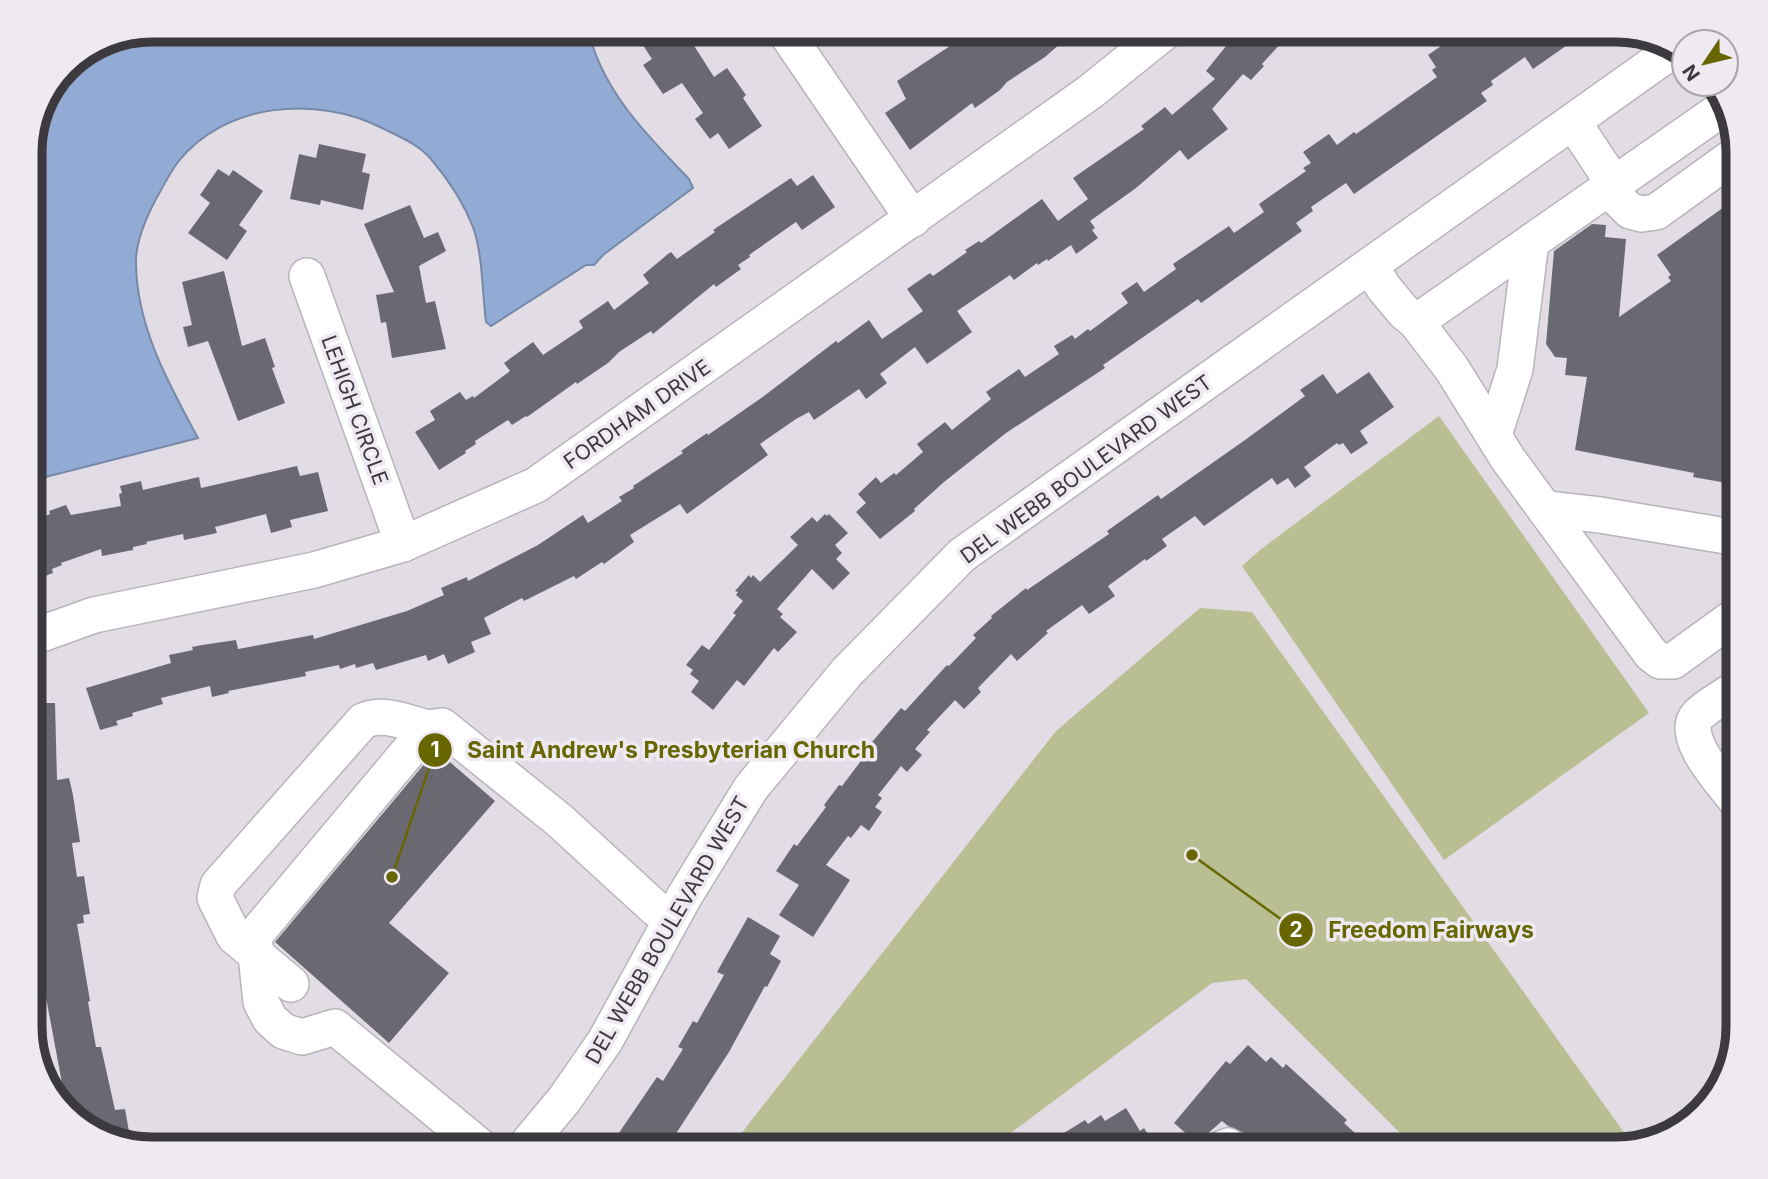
<svg xmlns="http://www.w3.org/2000/svg" width="1768" height="1179" viewBox="0 0 1768 1179" font-family="Inter,sans-serif">
  <rect width="100%" height="100%" fill="#e2dce5"/>
  <!-- green -->
  <g fill="#b9bf93">
    <path d="M 1439,416 L 1649,713 L 1444,860 L 1242,566 L 1260,550 Z"/>
    <path d="M 1200,608 L 1252,612 L 1633,1145 L 1617,1149 L 1414,1149 L 1408,1141 L 1246,979 L 1212,983 L 989,1149 L 729,1149 L 1056,731 Z"/>
  </g>
  <!-- water -->
  <path fill="#92abd4" stroke="#7889a7" stroke-width="2" d="M 152,30 L 588,30 C 603,92 646,134 689,179 L 693,188 L 603,255 L 594,265 L 586,265 L 491,326 L 486,322 C 482,291 483,256 473,227 C 464,204 447,178 431,159 C 418,144 400,137 382,128 C 317,95 226,102 178,162 C 169,174 163,187 156,199 C 146,218 135,242 136,264 C 137,328 169,384 198,438 L 30,481 L 30,144 L 66,65 L 105,39 Z"/>
  <!-- building -->
  <g fill="#6a6972">
    <path d="M 633,30 L 684,30 L 714,77 L 727,68 L 746,95 L 743,98 L 762,126 L 729,149 L 718,133 L 710,139 L 695,119 L 703,113 L 682,83 L 663,94 L 643,65 L 652,59 Z"/>
    <path d="M 993,30 L 1076,30 L 1045,57 L 1007,82 L 1000,90 L 975,108 L 972,103 L 910,150 L 885,113 L 906,99 L 897,81 L 953,44 L 951,42 L 967,31 L 975,42 Z"/>
    <path d="M 1239,30 L 1293,30 L 1262,64 L 1264,66 L 1251,80 L 1243,74 L 1212,109 L 1228,129 L 1188,160 L 1180,150 L 1136,188 L 1090,221 L 1095,228 L 1092,230 L 1098,238 L 1076,254 L 1071,245 L 1048,261 L 1047,259 L 1038,265 L 1037,263 L 1014,280 L 1010,275 L 957,311 L 972,332 L 927,364 L 915,347 L 880,374 L 887,383 L 866,399 L 859,389 L 814,420 L 809,412 L 796,419 L 760,444 L 768,455 L 687,514 L 680,504 L 630,535 L 634,542 L 604,564 L 602,562 L 576,579 L 574,576 L 524,601 L 522,598 L 484,618 L 491,634 L 471,642 L 475,652 L 448,664 L 444,654 L 428,661 L 426,655 L 376,670 L 373,663 L 356,668 L 355,664 L 340,669 L 339,665 L 305,672 L 306,676 L 228,691 L 229,693 L 212,697 L 210,686 L 161,698 L 163,704 L 132,713 L 133,716 L 116,721 L 118,725 L 100,730 L 86,688 L 171,663 L 169,655 L 193,650 L 192,647 L 202,645 L 236,640 L 238,649 L 313,635 L 314,639 L 407,611 L 444,595 L 441,588 L 467,577 L 468,581 L 538,545 L 583,515 L 588,523 L 622,501 L 619,497 L 634,488 L 633,486 L 683,453 L 681,451 L 707,433 L 708,435 L 764,396 L 836,341 L 838,343 L 869,320 L 882,339 L 923,311 L 907,289 L 930,273 L 933,276 L 967,252 L 965,250 L 979,241 L 981,243 L 1042,199 L 1058,221 L 1088,199 L 1073,178 L 1144,129 L 1141,126 L 1165,107 L 1172,115 L 1215,79 L 1206,71 Z"/>
    <path d="M 1491,30 L 1566,30 L 1573,41 L 1533,69 L 1525,57 L 1491,81 L 1493,85 L 1481,93 L 1487,101 L 1354,194 L 1346,183 L 1311,207 L 1313,211 L 1296,223 L 1302,231 L 1201,303 L 1198,299 L 1103,365 L 1105,368 L 1006,433 L 944,482 L 914,509 L 915,511 L 880,539 L 856,512 L 866,503 L 858,494 L 876,477 L 881,483 L 894,473 L 896,475 L 923,452 L 917,444 L 945,422 L 952,430 L 991,399 L 986,392 L 1019,369 L 1025,377 L 1059,354 L 1054,346 L 1072,335 L 1075,339 L 1088,329 L 1090,331 L 1128,303 L 1121,293 L 1137,282 L 1144,292 L 1176,269 L 1173,264 L 1229,226 L 1234,233 L 1264,212 L 1259,204 L 1306,171 L 1303,168 L 1311,163 L 1303,152 L 1329,134 L 1337,145 L 1354,132 L 1356,134 L 1437,77 L 1432,70 L 1436,67 L 1428,55 L 1460,33 L 1468,45 Z"/>
    <path d="M 319,144 L 366,154 L 362,172 L 370,174 L 363,210 L 321,200 L 320,205 L 290,199 L 299,154 L 316,158 Z"/>
    <path d="M 218,169 L 229,176 L 233,170 L 263,191 L 239,225 L 247,231 L 227,260 L 188,233 L 210,203 L 200,195 Z"/>
    <path d="M 813,175 L 835,207 L 802,230 L 796,222 L 749,255 L 750,257 L 738,265 L 741,269 L 716,287 L 714,284 L 653,334 L 651,331 L 619,352 L 608,363 L 577,384 L 576,382 L 527,417 L 526,416 L 512,425 L 508,420 L 475,441 L 476,444 L 465,451 L 466,453 L 439,470 L 415,432 L 435,420 L 430,411 L 460,392 L 466,400 L 473,396 L 474,398 L 510,371 L 504,363 L 533,342 L 543,355 L 583,328 L 579,321 L 608,301 L 614,310 L 649,283 L 643,275 L 668,254 L 671,252 L 677,259 L 715,232 L 713,230 L 791,178 L 797,186 Z"/>
    <path d="M 1738,197 L 1738,485 L 1693,477 L 1694,473 L 1575,450 L 1587,377 L 1565,375 L 1567,358 L 1555,357 L 1546,344 L 1554,251 L 1592,224 L 1606,225 L 1605,237 L 1626,239 L 1619,317 L 1671,281 L 1668,277 L 1671,275 L 1657,255 Z"/>
    <path d="M 410,205 L 424,238 L 438,232 L 446,251 L 419,266 L 426,303 L 435,301 L 446,349 L 392,358 L 386,322 L 381,323 L 376,295 L 394,292 L 364,224 Z"/>
    <path d="M 224,271 L 242,346 L 265,338 L 275,367 L 272,368 L 285,403 L 238,421 L 208,341 L 188,347 L 183,327 L 192,325 L 182,282 Z"/>
    <path d="M 1369,372 L 1394,407 L 1360,431 L 1368,443 L 1351,454 L 1343,443 L 1339,445 L 1337,443 L 1304,467 L 1311,476 L 1295,488 L 1288,478 L 1277,485 L 1272,478 L 1204,526 L 1195,516 L 1162,539 L 1167,546 L 1146,561 L 1145,559 L 1108,586 L 1115,596 L 1089,614 L 1082,605 L 1046,631 L 1048,633 L 1017,661 L 1011,654 L 978,688 L 981,692 L 964,709 L 955,700 L 927,730 L 930,732 L 915,749 L 922,755 L 907,772 L 901,766 L 878,795 L 882,798 L 875,807 L 882,812 L 869,831 L 861,825 L 851,838 L 848,836 L 826,865 L 850,880 L 813,937 L 779,915 L 799,885 L 776,871 L 794,844 L 797,846 L 826,807 L 824,805 L 839,785 L 842,786 L 864,757 L 861,755 L 901,708 L 905,711 L 947,665 L 949,666 L 976,638 L 973,635 L 992,618 L 991,616 L 1026,588 L 1027,590 L 1109,534 L 1107,531 L 1158,495 L 1161,499 L 1245,440 L 1305,396 L 1300,390 L 1323,374 L 1337,394 Z"/>
    <path d="M 297,466 L 300,476 L 318,472 L 328,511 L 290,520 L 292,527 L 271,533 L 266,514 L 215,527 L 217,533 L 184,540 L 183,534 L 146,542 L 147,544 L 133,547 L 133,550 L 102,556 L 101,549 L 61,563 L 62,565 L 52,569 L 53,573 L 30,582 L 30,522 L 50,514 L 49,511 L 66,505 L 71,515 L 121,506 L 119,494 L 122,493 L 120,486 L 141,481 L 143,490 L 199,477 L 201,488 Z"/>
    <path d="M 825,514 L 827,516 L 829,514 L 848,533 L 835,545 L 842,553 L 836,559 L 850,573 L 833,590 L 812,569 L 777,609 L 783,614 L 780,617 L 797,632 L 778,652 L 774,648 L 744,686 L 737,680 L 713,710 L 691,692 L 699,681 L 690,674 L 693,670 L 686,665 L 702,645 L 709,650 L 736,615 L 733,613 L 743,601 L 736,595 L 738,592 L 735,591 L 749,575 L 751,578 L 753,575 L 760,582 L 798,545 L 790,537 L 810,519 L 812,517 L 817,522 Z"/>
    <path d="M 30,703 L 55,703 L 57,780 L 69,778 L 73,795 L 80,842 L 72,843 L 77,877 L 84,876 L 90,914 L 83,915 L 84,923 L 77,924 L 90,1001 L 88,1002 L 96,1047 L 101,1047 L 115,1110 L 125,1109 L 131,1143 L 84,1129 L 58,1101 L 65,1099 L 36,944 L 40,943 L 32,894 L 30,895 Z"/>
    <path d="M 436,750 L 495,801 L 389,923 L 449,973 L 389,1043 L 275,942 Z"/>
    <path d="M 748,917 L 780,936 L 770,954 L 781,961 L 767,987 L 765,986 L 729,1052 L 666,1149 L 608,1149 L 657,1077 L 663,1081 L 683,1049 L 678,1047 L 693,1021 L 697,1023 L 724,975 L 717,972 Z"/>
    <path d="M 1248,1045 L 1266,1062 L 1271,1057 L 1283,1068 L 1286,1064 L 1307,1083 L 1347,1120 L 1344,1123 L 1355,1133 L 1351,1138 L 1363,1149 L 1256,1149 L 1244,1133 L 1228,1126 L 1222,1121 L 1205,1136 L 1200,1146 L 1174,1123 L 1226,1061 L 1230,1064 Z"/>
    <path d="M 1126,1108 L 1140,1131 L 1144,1128 L 1157,1149 L 1038,1149 L 1085,1120 L 1088,1124 L 1101,1115 L 1105,1121 Z"/>
  </g>
  <g fill="none" stroke-linecap="round" stroke-linejoin="round">
    <!-- minor casing -->
    <g stroke="#b9b4bc" stroke-width="38">
      <g id="minor">
        <path d="M 784,30 L 913,219"/>
        <path d="M 1573,122 L 1614,184 L 1618,199 L 1630,211 L 1642,214 L 1656,212 L 1738,153"/>
        <path d="M 1370,266 L 1384,288 L 1404,312 L 1416,322 L 1452,369 L 1508,459 L 1651,654 L 1660,661 L 1673,661 L 1738,614"/>
        <path d="M 307,276 L 403,544"/>
        <path d="M 1416,322 L 1531,242"/>
        <path d="M 1494,435 L 1515,369 L 1531,242 L 1726,106"/>
        <path d="M 1547,509 L 1600,515 L 1738,538"/>
        <path d="M 30,638 L 94,615 L 314,570 L 403,544 L 536,485 L 1090,92 L 1167,30"/>
        <path d="M 1738,687 C 1726,696 1709,704 1698,715 C 1678,737 1725,785 1738,803"/>
        <path d="M 291,984 L 234,936 L 215,898 L 218,885 L 363,721 C 383,711 407,723 428,728"/>
        <path d="M 483,1149 L 335,1027 L 302,1037 L 283,1031 L 270,1019 L 261,1002 L 254,936 L 428,728 L 442,726 L 559,820 L 655,908 L 671,919"/>
        <path d="M 523,1149 L 564,1100 L 605,1041 L 684,897 L 751,788 L 847,672 L 962,555 L 1676,48"/>
        <path d="M 1221,1149 L 1228,1146 L 1232,1149"/>
      </g>
    </g>
    <!-- minor -->
    <use href="#minor" stroke="#fff" stroke-width="35"/>
  </g>
  <g text-anchor="middle" dominant-baseline="central" stroke-width="7" stroke-linejoin="round" paint-order="stroke">
    <!-- street labels -->
    <g font-size="21" fill="#3c3a3e" stroke="#efe9f2">
      <text transform="translate(355 410) rotate(70)">LEHIGH CIRCLE</text>
      <text transform="translate(637 414) rotate(-35)">FORDHAM DRIVE</text>
      <text transform="translate(1086 469) rotate(-36)">DEL WEBB BOULEVARD WEST</text>
      <text transform="translate(667 930) rotate(-60)">DEL WEBB BOULEVARD WEST</text>
    </g>
  </g>
  <!-- crop -->
  <path d="M0 0H1768V1179H0ZM152 42H1616A110 110 0 0 1 1726 152V1027A110 110 0 0 1 1616 1137H152A110 110 0 0 1 42 1027V152A110 110 0 0 1 152 42Z" fill="#efe9f2" fill-rule="evenodd"/>
  <path fill="none" stroke="#3c3a3e" stroke-width="9" d="M152 42H1616A110 110 0 0 1 1726 152V1027A110 110 0 0 1 1616 1137H152A110 110 0 0 1 42 1027V152A110 110 0 0 1 152 42Z"/>
  <!-- callouts -->
  <path fill="none" stroke="#686600" stroke-width="2.5" d="M392 877L435 750M1192 855L1296 930"/>
  <g fill="#686600" stroke="#efe9f2" stroke-width="2.5">
    <circle cx="392" cy="877" r="7"/>
    <circle cx="1192" cy="855" r="7"/>
    <circle cx="435" cy="750" r="18"/>
    <circle cx="1296" cy="930" r="18"/>
  </g>
  <g font-size="21" text-anchor="middle" font-weight="bold" fill="#fff">
    <text x="435" y="757">1</text>
    <text x="1296" y="937">2</text>
  </g>
  <g font-size="23" text-anchor="middle" font-weight="bold" fill="#686600" stroke="#efe9f2" stroke-width="7" stroke-linejoin="round" paint-order="stroke">
    <text x="671" y="758">Saint Andrew's Presbyterian Church</text>
    <text x="1431" y="938">Freedom Fairways</text>
  </g>
  <!-- north arrow -->
  <g transform="translate(1705 63) rotate(235)"><circle r="33" fill="#efe9f2" stroke="#a7a3aa" stroke-width="2"/>
  <path d="M0-5L12 26L0 18L-12 26Z" fill="#686600"/>
  <text y="-10" font-size="19" font-weight="bold" text-anchor="middle" fill="#3c3a3e">N</text>
  </g>
</svg>
